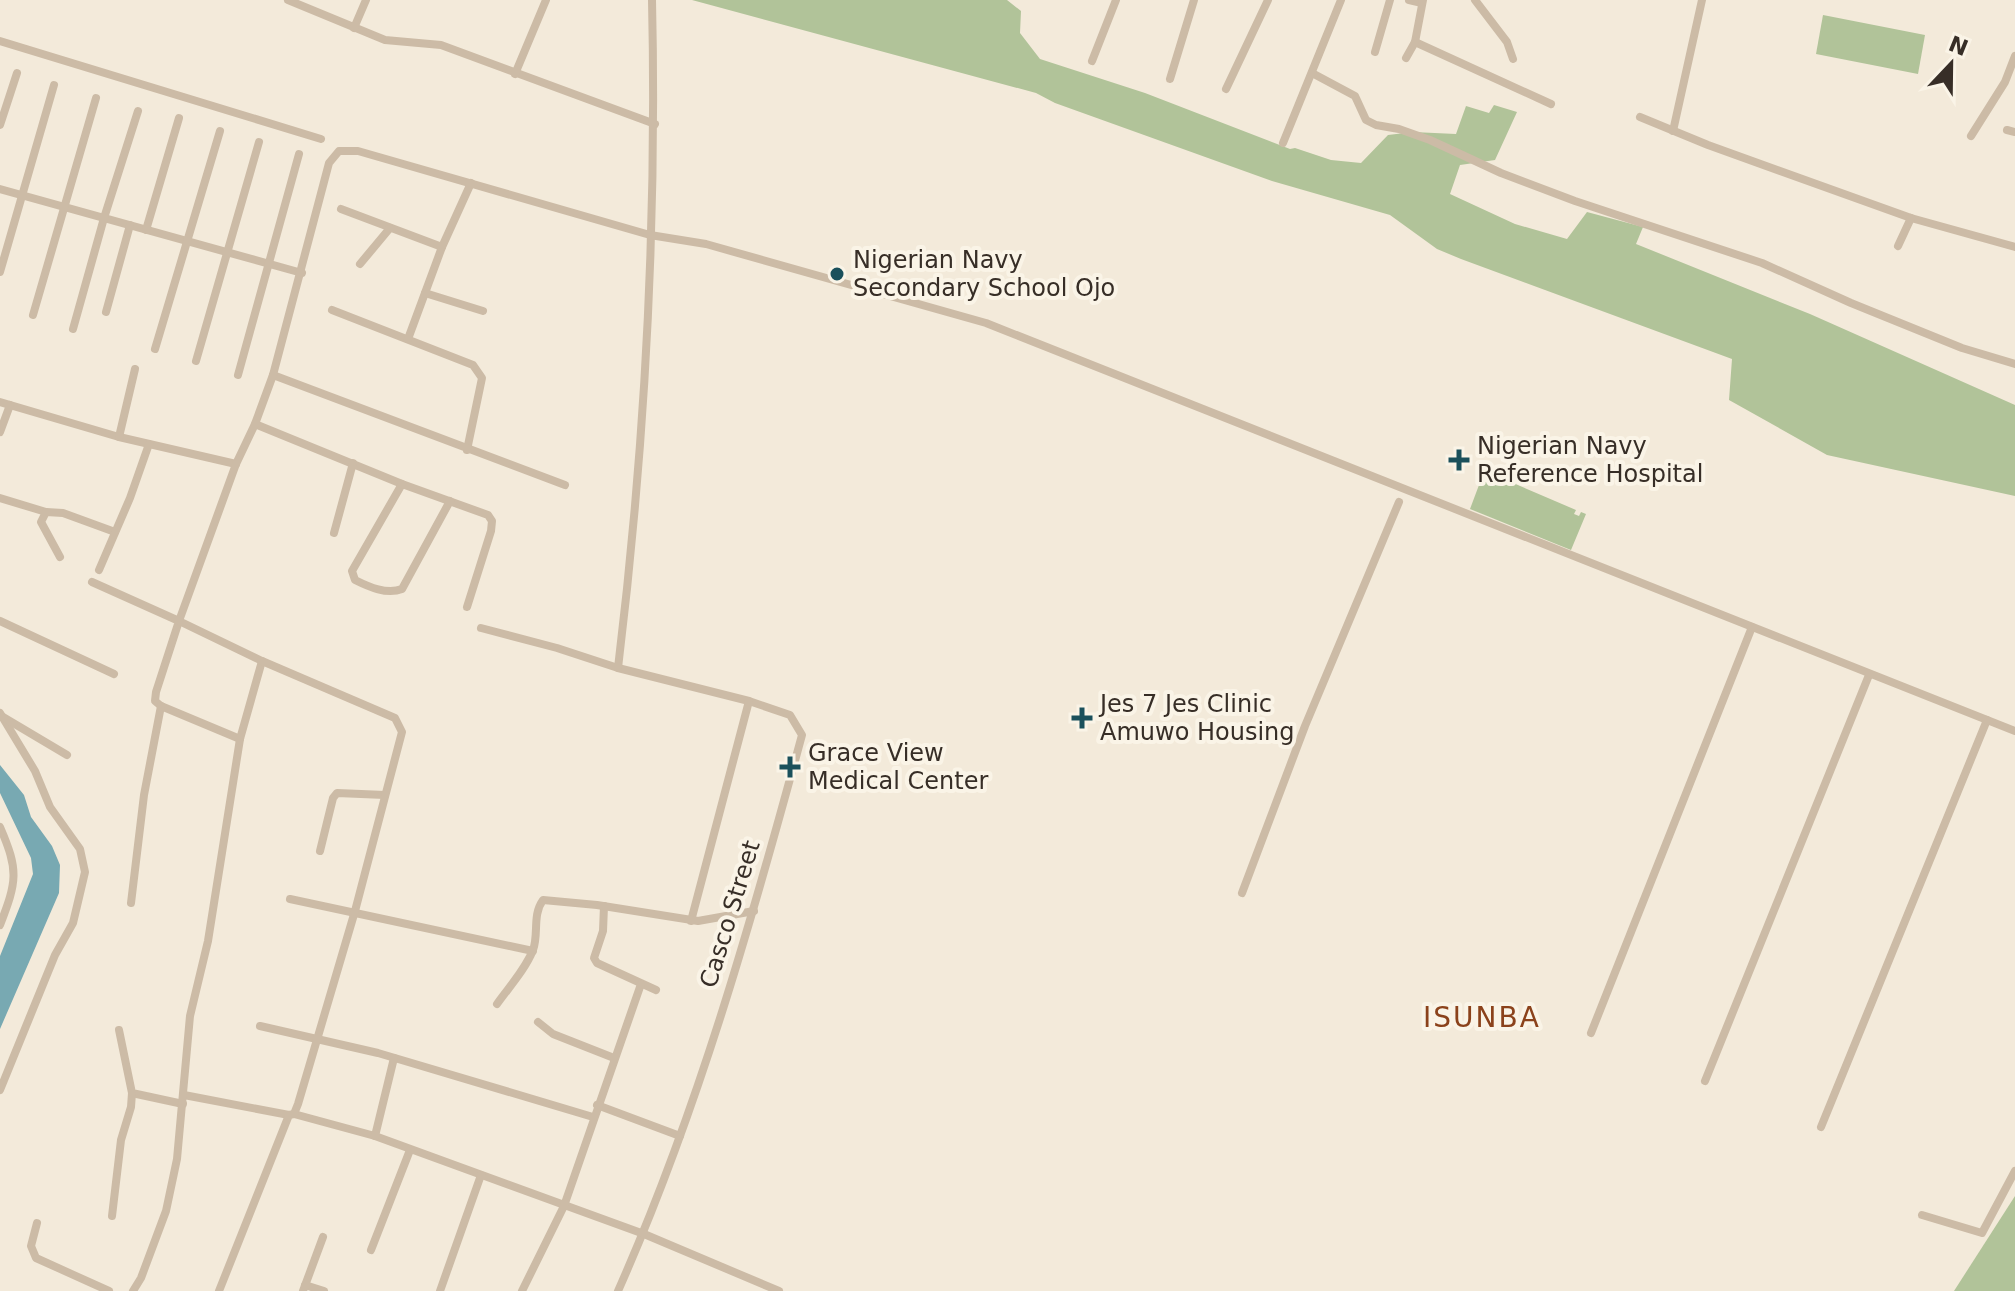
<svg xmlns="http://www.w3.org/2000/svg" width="2015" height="1291" viewBox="0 0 2015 1291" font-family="'DejaVu Sans',sans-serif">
  <rect width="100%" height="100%" fill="#f3eada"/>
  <!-- green -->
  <g fill="#b1c399">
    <path d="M 692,0 L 1007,0 L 1021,11 L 1020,33 L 1040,59 L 1145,93 L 1290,149 L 1295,148 L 1331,160 L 1361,163 L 1388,135 L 1413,132 L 1456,134 L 1466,106 L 1489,113 L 1494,105 L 1517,112 L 1495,160 L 1460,165 L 1450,194 L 1515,224 L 1567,239 L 1587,212 L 1643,227 L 1636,244 L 1810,314 L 2015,405 L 2015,496 L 1827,455 L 1729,400 L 1732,359 L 1461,259 L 1437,249 L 1390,215 L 1272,181 L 1055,103 L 1036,93 Z"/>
    <path d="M 1823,15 L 1925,35 L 1918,74 L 1816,54 Z"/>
    <path d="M 1492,474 L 1576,510 L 1574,514 L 1579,516 L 1581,512 L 1586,514 L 1571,550 L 1470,509 L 1482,477 Z"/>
    <path d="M 2015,1196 L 2015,1291 L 1954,1291 Z"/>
  </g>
  <!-- water -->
  <path fill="#78a9b2" d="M 0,765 L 24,795 L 31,817 L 52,846 L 60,865 L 59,893 L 0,1029 L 0,956 L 33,874 L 31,858 L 0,793 Z"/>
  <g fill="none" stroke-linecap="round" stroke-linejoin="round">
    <!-- minor -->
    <g stroke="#ccbba6" stroke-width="8">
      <path d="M 288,0 L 385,40 L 441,45 L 655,124"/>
      <path d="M 1409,0 L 1422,3"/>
      <path d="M 1475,0 L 1507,42 L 1513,59"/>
      <path d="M 354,28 L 366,0"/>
      <path d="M 0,41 L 321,139"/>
      <path d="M 1415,42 L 1551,104"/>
      <path d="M 1375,52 L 1390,0"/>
      <path d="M 1406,58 L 1415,42 L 1423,0"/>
      <path d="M 1092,61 L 1116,0"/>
      <path d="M 1312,73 L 1355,96 L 1366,120 L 1376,125 L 1399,129 L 1430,140 L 1501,173 L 1575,201 L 1762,263 L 1851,303 L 1962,348 L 2015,364"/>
      <path d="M 515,74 L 546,0"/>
      <path d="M 1170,79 L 1194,0"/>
      <path d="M 1226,89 L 1268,0"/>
      <path d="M 1640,117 L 1708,145 L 1911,218 L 2015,247"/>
      <path d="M 0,125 L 17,73"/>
      <path d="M 2007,130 L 2015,132"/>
      <path d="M 1673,131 L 1702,0"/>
      <path d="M 1971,136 L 2005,82 L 2015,56"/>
      <path d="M 1283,143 L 1341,0"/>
      <path d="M 0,189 L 302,273"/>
      <path d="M 341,209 L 442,247"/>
      <path d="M 146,230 L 179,118"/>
      <path d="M 1898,246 L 1911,218"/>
      <path d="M 360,264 L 390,228"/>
      <path d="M 0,272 L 54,85"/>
      <path d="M 425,293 L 483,311"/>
      <path d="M 332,310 L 473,365 L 482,378 L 467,450"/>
      <path d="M 106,312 L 130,225"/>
      <path d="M 33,315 L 96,98"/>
      <path d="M 73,329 L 104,218 L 138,111"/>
      <path d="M 408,339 L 442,247 L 471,183"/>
      <path d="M 155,349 L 220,131"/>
      <path d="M 196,361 L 259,142"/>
      <path d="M 238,375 L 299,154"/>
      <path d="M 273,375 L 565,485"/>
      <path d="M 0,402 L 119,437 L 236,464"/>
      <path d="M 255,424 L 402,484 L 488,515 L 492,521 L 491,531 L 467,607"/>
      <path d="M 0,432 L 10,405"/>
      <path d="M 119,437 L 135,369"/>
      <path d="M 402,484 L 352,571 L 355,580 C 369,587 387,595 402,589 L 450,501"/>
      <path d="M 0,498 L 46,512"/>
      <path d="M 334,533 L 353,463"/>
      <path d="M 60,557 L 41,522 L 46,512 L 63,513 L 115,532"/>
      <path d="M 99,570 L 130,498 L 149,444"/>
      <path d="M 92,582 L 179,621 L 156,692 L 155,701 L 161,706 L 240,739"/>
      <path d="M 0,621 L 114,674"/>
      <path d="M 481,628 L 557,648 L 618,668 L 749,701 L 790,715 L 802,735 C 751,923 697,1113 618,1291"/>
      <path d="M 618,668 C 645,446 657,223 652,0"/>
      <path d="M 0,713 L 35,771 L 50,807 L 80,849 L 85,872 L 73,923 L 55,955 L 0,1090"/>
      <path d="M 3,717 L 67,755"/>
      <path d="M 0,827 C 19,871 17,881 0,925"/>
      <path d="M 320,851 L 333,798 L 337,793 L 385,795"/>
      <path d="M 1242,893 L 1305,726 L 1399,502"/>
      <path d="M 290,899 L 533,951"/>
      <path d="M 131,903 L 144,795 L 161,706"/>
      <path d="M 604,906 L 603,931 L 594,958 L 597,963 L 656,990"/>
      <path d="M 691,921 L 749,701"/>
      <path d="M 497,1004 C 509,987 525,970 533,950 C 539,934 532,915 543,900 L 597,905 L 698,921 L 754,911"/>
      <path d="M 538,1022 L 553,1034 L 614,1058"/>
      <path d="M 260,1026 L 378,1053 L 593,1117"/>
      <path d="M 119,1030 L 132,1093 L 183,1104"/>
      <path d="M 1591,1033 L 1752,627"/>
      <path d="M 1705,1081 L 1869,675"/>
      <path d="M 184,1095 L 289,1115"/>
      <path d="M 597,1105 L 680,1136"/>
      <path d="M 294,1114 L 375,1136 L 644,1234 L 779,1291"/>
      <path d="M 1821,1127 L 1987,720"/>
      <path d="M 375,1136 L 394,1058"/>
      <path d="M 1922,1215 L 1982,1233 L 2015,1171"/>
      <path d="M 112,1216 L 121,1140 L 131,1107 L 132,1093"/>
      <path d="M 37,1223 L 31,1246 L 36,1258 L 109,1291"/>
      <path d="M 371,1250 L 410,1150"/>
      <path d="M 305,1285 L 324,1291"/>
      <path d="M 133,1291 L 141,1278 L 166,1211 L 177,1159 L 190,1016 L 208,941 L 240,739 L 262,661"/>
      <path d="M 219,1291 L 289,1115 L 294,1114 L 298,1104 L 355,911 L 402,732 L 395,718 L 262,661 L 179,621 L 236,464 L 255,424 L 273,375 L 329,163 L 339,151 L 358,151 L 650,235 L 706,244 L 986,323 L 2015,731"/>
      <path d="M 303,1291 L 323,1237"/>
      <path d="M 440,1291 L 481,1175"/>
      <path d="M 522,1291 L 564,1206 L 641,984"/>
    </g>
  </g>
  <!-- markers -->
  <g fill="#1a505b" stroke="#faf4e7" stroke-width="3">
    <circle cx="837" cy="274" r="8"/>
    <path d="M1455 448h8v8h8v8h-8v8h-8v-8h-8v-8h8z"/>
    <path d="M1078 706h8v8h8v8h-8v8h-8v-8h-8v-8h8z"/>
    <path d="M786 755h8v8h8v8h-8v8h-8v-8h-8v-8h8z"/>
  </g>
  <g text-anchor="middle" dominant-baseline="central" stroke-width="8" stroke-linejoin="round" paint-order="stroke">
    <!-- poi labels -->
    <g font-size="24" fill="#372e27" stroke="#faf4e7" text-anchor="start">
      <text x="853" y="260">Nigerian Navy<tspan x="853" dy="28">Secondary School Ojo</tspan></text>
      <text x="1477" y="446">Nigerian Navy<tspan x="1477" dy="28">Reference Hospital</tspan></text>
      <text x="1100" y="704">Jes 7 Jes Clinic<tspan x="1100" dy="28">Amuwo Housing</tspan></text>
      <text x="808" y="753">Grace View<tspan x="808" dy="28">Medical Center</tspan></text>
    </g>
    <!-- street labels -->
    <g font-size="24" fill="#372e27" stroke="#faf4e7">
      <text transform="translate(730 914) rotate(-73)">Casco Street</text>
    </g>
    <!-- quarter labels -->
    <g font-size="28" letter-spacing="2" fill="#8b421b" stroke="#faf4e7">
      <text x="1482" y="1017">ISUNBA</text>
    </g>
  </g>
  <!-- north arrow -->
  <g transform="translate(1951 64) rotate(22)" stroke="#faf4e7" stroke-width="6" paint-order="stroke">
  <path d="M0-6L14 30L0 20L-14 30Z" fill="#372e27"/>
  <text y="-12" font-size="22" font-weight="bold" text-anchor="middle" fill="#372e27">N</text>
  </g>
</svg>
